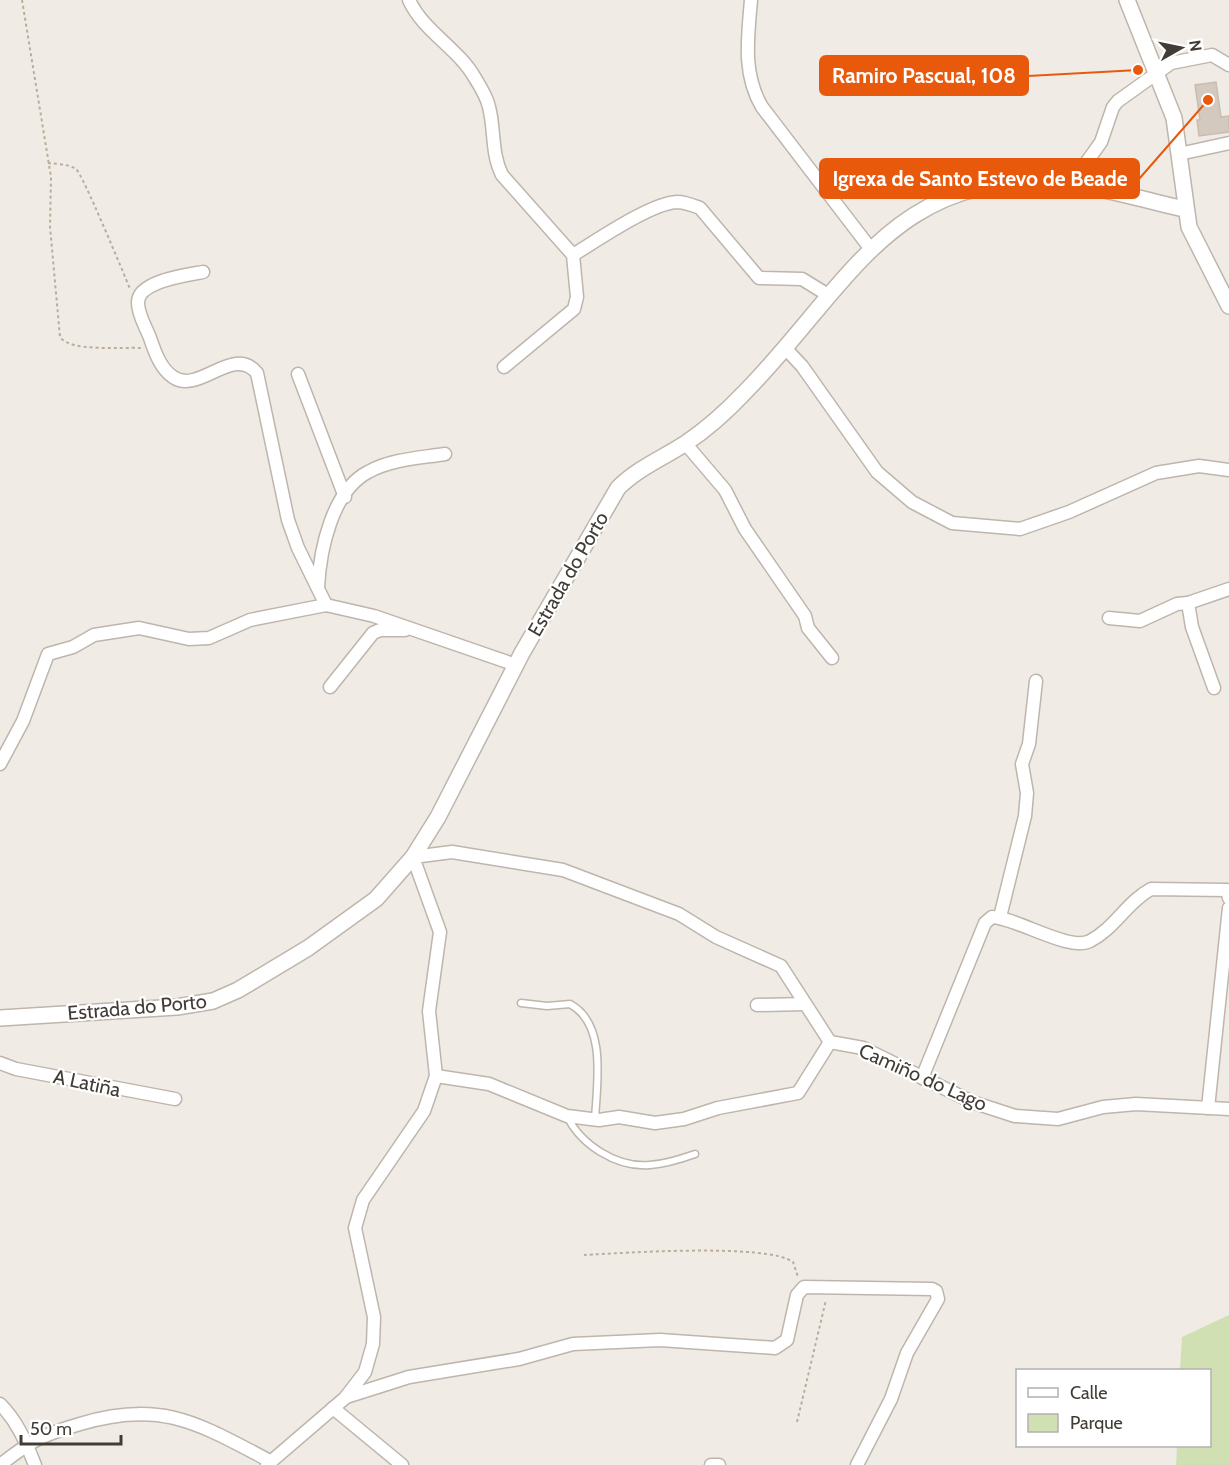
<svg xmlns="http://www.w3.org/2000/svg" width="1229" height="1465" viewBox="0 0 1229 1465" font-family="Cabin,sans-serif">
  <rect width="100%" height="100%" fill="#f0ece5"/>
  <!-- green -->
  <path fill="#d1e0b3" d="M 1229,1315 L 1229,1465 L 1176,1465 L 1177,1446 L 1210,1446 L 1210,1370 L 1180,1370 L 1182,1337 Z"/>
  <!-- building -->
  <path fill="#d3c9bf" stroke="#cabdb0" stroke-width="1.5" d="M 1216,82 L 1221,117 L 1229,116 L 1229,132 L 1199,136 L 1197,120 L 1200,120 L 1195,85 Z"/>
  <g fill="none" stroke-linecap="round" stroke-linejoin="round">
    <!-- service casing -->
    <g stroke="#beb5ac" stroke-width="9">
      <g id="service">
        <path d="M 521,1003 L 547,1006 L 570,1004 C 607,1024 597,1083 595,1119"/>
        <path d="M 567,1116 C 581,1145 617,1168 650,1165 C 666,1164 681,1159 695,1154"/>
      </g>
    </g>
    <!-- minor casing -->
    <g stroke="#beb5ac" stroke-width="15">
      <g id="minor">
        <path d="M 409,0 C 423,31 458,48 475,78 C 480,86 487,97 489,107 C 495,130 491,153 502,175 L 573,255 L 577,297 L 574,309 L 504,367"/>
        <path d="M 751,0 C 748,37 742,73 762,107 L 870,248"/>
        <path d="M 1179,154 L 1229,143"/>
        <path d="M 1071,184 L 1101,142 L 1113,107 L 1118,101 L 1171,63 L 1212,55 L 1229,65"/>
        <path d="M 573,255 C 596,241 651,203 677,202 C 685,202 692,205 700,208 L 759,278 L 802,279 L 828,295"/>
        <path d="M 203,272 C 187,275 137,281 138,303 C 138,315 146,327 150,338 C 155,352 160,368 173,377 C 199,395 233,344 257,373 L 288,520 L 298,548 L 326,605"/>
        <path d="M 785,348 L 802,366 L 877,472 L 912,502 L 952,523 L 1020,529 L 1069,512 L 1156,473 L 1199,466 L 1229,470"/>
        <path d="M 298,374 L 345,497"/>
        <path d="M 685,443 L 725,490 L 745,529 L 805,616 L 808,628 L 832,658"/>
        <path d="M 318,587 C 320,550 332,491 368,472 C 391,459 420,458 445,454"/>
        <path d="M 1109,618 L 1140,621 L 1177,604 L 1188,603"/>
        <path d="M 330,687 L 373,633 L 380,630 L 405,630"/>
        <path d="M 1214,688 L 1192,627 L 1188,603 L 1229,589"/>
        <path d="M 0,764 L 23,721 L 48,654 L 73,647 L 94,635 L 139,628 L 189,639 L 209,638 L 250,620 L 326,605 L 374,616 L 516,665"/>
        <path d="M 1000,917 L 1025,816 L 1027,793 L 1022,764 L 1029,744 L 1036,681"/>
        <path d="M 757,1005 L 805,1004"/>
        <path d="M 830,1042 L 863,1048 L 972,1102 L 1015,1116 L 1058,1119 L 1103,1107 L 1136,1104 L 1229,1109"/>
        <path d="M 0,1063 L 16,1069 L 175,1099"/>
        <path d="M 436,1076 L 489,1084 L 567,1116 L 599,1120 L 619,1117 L 655,1123 L 684,1119 L 718,1108 L 798,1093 L 830,1042"/>
        <path d="M 922,1078 L 985,923 L 992,917 C 1017,918 1070,952 1090,941 C 1114,929 1127,902 1151,889 L 1227,890 L 1229,898"/>
        <path d="M 1208,1108 L 1229,908"/>
        <path d="M 346,1397 L 409,1377 L 519,1359 L 573,1344 L 660,1340 L 775,1348 L 787,1340 L 797,1295 L 804,1287 L 932,1289 L 936,1291 L 938,1299 L 907,1353 L 891,1399 L 857,1465"/>
        <path d="M 0,1404 C 18,1422 26,1443 35,1465"/>
        <path d="M 333,1408 L 402,1465"/>
        <path d="M 0,1465 C 32,1440 42,1435 80,1424 C 162,1399 199,1424 270,1461"/>
        <path d="M 267,1465 L 345,1398 L 365,1372 L 373,1344 L 374,1317 L 355,1228 L 363,1200 L 424,1111 L 436,1076 L 429,1011 L 440,932 L 413,857 L 452,852 L 563,870 L 679,914 L 716,937 L 781,966 L 830,1042"/>
        <path d="M 711,1465 L 719,1465"/>
      </g>
    </g>
    <!-- tertiary casing -->
    <g stroke="#beb5ac" stroke-width="18">
      <g id="tertiary">
        <path d="M 1127,0 L 1174,118 L 1189,227 L 1229,306"/>
        <path d="M 0,1018 L 177,1007 L 213,1001 L 238,990 L 308,948 L 376,899 L 413,857 L 438,817 L 522,653 L 618,488 C 638,468 663,458 686,443 C 707,429 726,412 744,393 C 849,287 893,165 1069,184 C 1108,188 1146,201 1184,209"/>
      </g>
    </g>
    <!-- path -->
    <g stroke="#bbac9c" stroke-width="2" stroke-dasharray="3 3" stroke-linecap="butt">
      <path d="M 22,0 L 51,177 L 50,227 L 60,337 C 70,352 122,347 141,348"/>
      <path d="M 48,163 C 57,164 68,164 76,169 C 82,173 124,274 130,289"/>
      <path d="M 584,1255 C 622,1253 767,1243 793,1262 L 798,1277"/>
      <path d="M 797,1422 L 826,1300"/>
    </g>
    <!-- service -->
    <use href="#service" stroke="#fff" stroke-width="6"/>
    <!-- minor -->
    <use href="#minor" stroke="#fff" stroke-width="12"/>
    <!-- tertiary -->
    <use href="#tertiary" stroke="#fff" stroke-width="15"/>
  </g>
  <g text-anchor="middle" dominant-baseline="central" stroke-width="4.5" stroke-linejoin="round" paint-order="stroke">
    <!-- street labels -->
    <g font-size="20" fill="#423c36" stroke="#fff">
      <text transform="translate(568 574) rotate(-60)">Estrada do Porto</text>
      <text transform="translate(137 1007) rotate(-5)">Estrada do Porto</text>
      <text transform="translate(923 1077) rotate(24)">Camiño do Lago</text>
      <text transform="translate(87 1083) rotate(12)">A Latiña</text>
    </g>
  </g>
  <!-- callouts -->
  <path fill="none" stroke="#e8590c" stroke-width="2" d="M1138 70L1028 76M1208 100L1139 179"/>
  <g fill="#e8590c" stroke="#fff" stroke-width="2">
    <circle cx="1138" cy="70" r="6"/>
    <circle cx="1208" cy="100" r="6"/>
  </g>
  <g fill="#e8590c" stroke="#e8590c" stroke-width="2">
    <rect x="820" y="56" width="208" height="39" rx="6"/>
    <rect x="820" y="159" width="319" height="39" rx="6"/>
  </g>
  <g font-size="21" text-anchor="middle" font-weight="bold" fill="#fff">
    <text x="924" y="83">Ramiro Pascual, 108</text>
    <text x="980" y="186">Igrexa de Santo Estevo de Beade</text>
  </g>
  <!-- legend -->
  <rect x="1016" y="1369" width="195" height="78" fill="#ffffff" stroke="#b3b1af" stroke-width="1.5"/>
  <rect x="1028" y="1388" width="30" height="9" fill="#ffffff" stroke="#b3b1af" stroke-width="1.5"/>
  <text x="1070" y="1399" font-size="18" fill="#423c36">Calle</text>
  <rect x="1028" y="1414" width="30" height="18" fill="#d1e0b3" stroke="#b3b1af" stroke-width="1.5"/>
  <text x="1070" y="1429" font-size="18" fill="#423c36">Parque</text>
  <!-- north arrow -->
  <g transform="translate(1181 48) rotate(81)" stroke="#ffffff" stroke-width="4.5" paint-order="stroke">
  <path d="M0-4.5L10 22L0 15L-10 22Z" fill="#423c36"/>
  <text y="-9" font-size="16" font-weight="bold" text-anchor="middle" fill="#423c36">N</text>
  </g>
  <!-- scale -->
  <path d="M21 1435v9h100v-9" fill="none" stroke="#423c36" stroke-width="3"/>
  <text x="30" y="1435" font-size="18" fill="#423c36" stroke="#ffffff" stroke-width="4.5" paint-order="stroke">50 m</text>
</svg>
